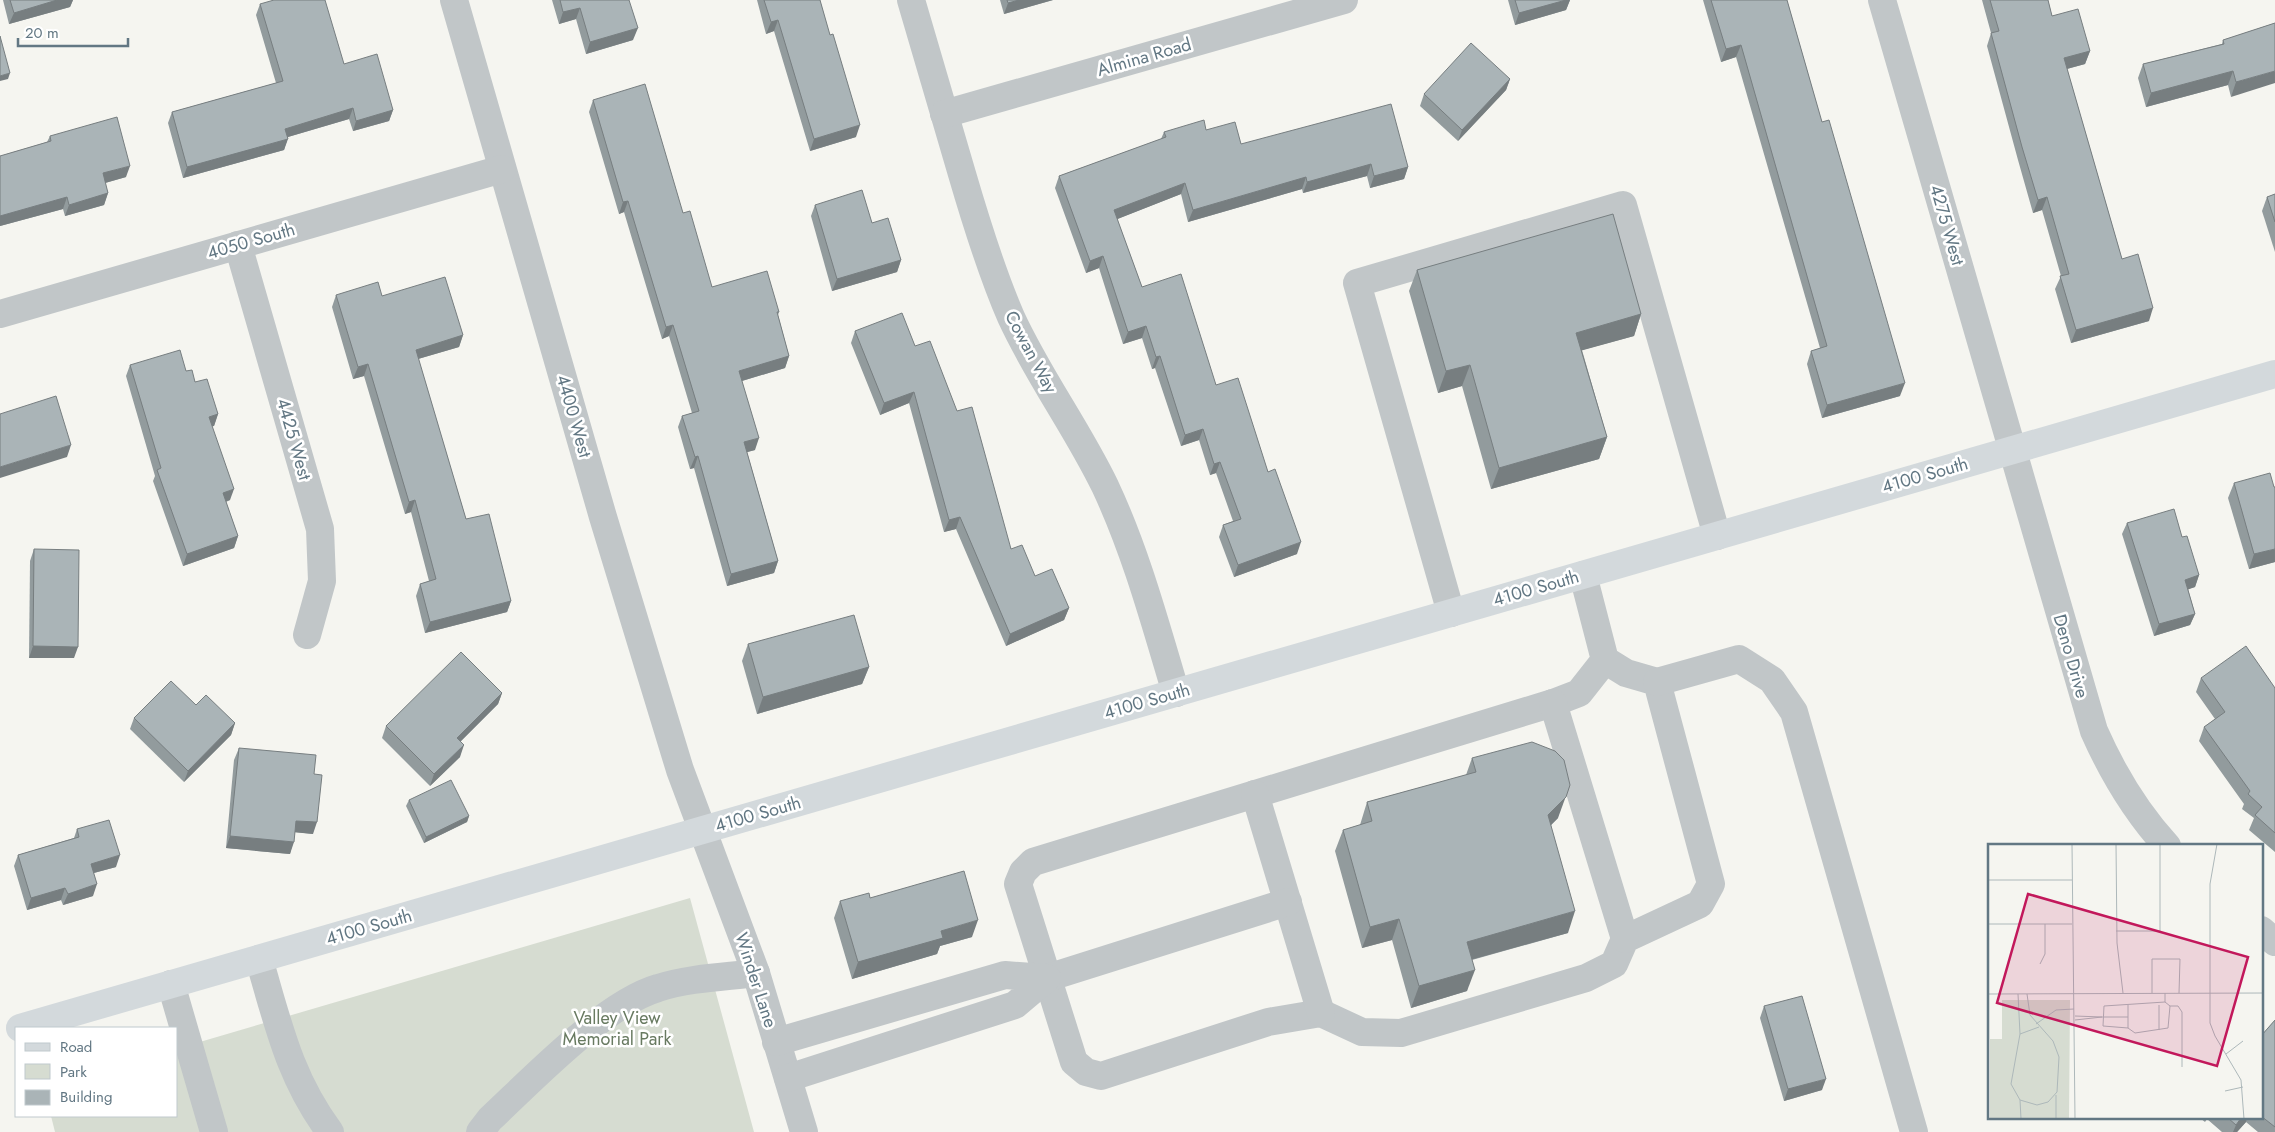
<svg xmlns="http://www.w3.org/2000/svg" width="2275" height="1132" viewBox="0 0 2275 1132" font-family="Jost,sans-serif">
  <rect width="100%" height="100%" fill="#f5f5f0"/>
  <!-- green -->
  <path fill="#d6dcd1" d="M 690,898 L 754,1132 L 55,1132 L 51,1116 L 176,1116 L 176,1049 Z"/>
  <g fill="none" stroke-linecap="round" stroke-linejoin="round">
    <!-- minor -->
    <g stroke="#c1c6c8" stroke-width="28">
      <path d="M 454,0 L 603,517 L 680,770 L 756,973 L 804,1132"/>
      <path d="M 911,0 C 928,58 945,116 962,174 C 976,222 991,271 1011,317 C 1038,376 1077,428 1105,486 C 1136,552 1155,623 1176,693"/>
      <path d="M 1882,0 L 2094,731 C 2113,774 2135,811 2167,846"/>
      <path d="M 944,114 L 1344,0"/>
      <path d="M 238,245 L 320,529 L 322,581 L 307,635"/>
      <path d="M 0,314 L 502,169"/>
      <path d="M 1583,575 L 1605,660 L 1626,673 L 1657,682 L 1711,884 L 1700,904 L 1625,939 L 1614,964 L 1586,978 L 1401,1033 L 1362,1032 L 1321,1013 L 1268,1022 L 1101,1076 L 1086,1072 L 1074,1062 L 1018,884 L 1023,872 L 1033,862 L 1553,703 L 1579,693 L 1605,660"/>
      <path d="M 1451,613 L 1357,283 L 1623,205 L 1717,536"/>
      <path d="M 1657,682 L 1739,659 L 1772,680 L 1794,712 L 1914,1132"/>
      <path d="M 1553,703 L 1625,939"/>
      <path d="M 1255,794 L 1321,1013"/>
      <path d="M 2261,930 L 2275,942"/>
      <path d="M 259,959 C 278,1023 289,1077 330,1132"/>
      <path d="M 1047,978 L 1288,902"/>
      <path d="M 171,984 L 214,1132"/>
      <path d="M 776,1042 L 1005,975 L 1047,978 L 1015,1005 L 788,1078"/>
      <path d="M 480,1132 L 490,1119 C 532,1080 604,1004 658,988 C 689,978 724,977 756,973"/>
    </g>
    <!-- major -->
    <path stroke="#d3d9dc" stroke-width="28" d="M 20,1028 L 2275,374"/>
  </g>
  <!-- wall -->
  <g fill="#929b9d">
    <path d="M 3,0 L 73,0 L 70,7 L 9,24 Z"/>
    <path d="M 552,0 L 629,0 L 633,40 L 586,54 L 576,19 L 559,24 Z"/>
    <path d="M 757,0 L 820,0 L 856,137 L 810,151 L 774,31 L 766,34 Z"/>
    <path d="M 1000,0 L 1053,0 L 1004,14 Z"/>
    <path d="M 1508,0 L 1570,0 L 1566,10 L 1515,25 Z"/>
    <path d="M 1703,0 L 1787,0 L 1900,396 L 1822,418 L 1807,364 L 1811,351 L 1820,348 L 1736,57 L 1721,62 Z"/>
    <path d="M 1982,0 L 2048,0 L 2052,16 L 2090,51 L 2085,64 L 2067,69 L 2122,259 L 2149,321 L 2071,343 L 2055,289 L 2061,276 L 2042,210 L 2033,213 L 2018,160 L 1987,46 L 1991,33 Z"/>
    <path d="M 260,4 L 344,64 L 393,110 L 389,121 L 353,131 L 349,119 L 288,137 L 284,150 L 183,178 L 168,123 L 172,112 L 276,83 L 256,15 Z"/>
    <path d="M 2275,23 L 2231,97 L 2228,85 L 2146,107 L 2138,78 L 2143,64 L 2222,44 L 2223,40 Z"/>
    <path d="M 1510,79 L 1506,90 L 1458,141 L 1420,106 L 1424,94 Z"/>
    <path d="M 593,100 L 683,213 L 712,287 L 779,312 L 778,315 L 789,356 L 785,368 L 742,381 L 755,450 L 747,452 L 778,561 L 774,573 L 727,586 L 694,468 L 690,469 L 678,427 L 682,416 L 692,413 L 669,336 L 662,339 L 624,212 L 619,214 L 589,112 Z"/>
    <path d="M 1206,130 L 1241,144 L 1408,167 L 1404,179 L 1370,188 L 1367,176 L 1303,193 L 1302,189 L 1188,222 L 1181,194 L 1117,219 L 1142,287 L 1216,385 L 1268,472 L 1297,554 L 1234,577 L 1219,537 L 1223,525 L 1233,521 L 1216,473 L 1210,475 L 1199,440 L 1181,446 L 1155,368 L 1152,369 L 1142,338 L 1123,344 L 1099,268 L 1086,273 L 1055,188 L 1059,176 L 1161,139 L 1164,132 Z"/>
    <path d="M 50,136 L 126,177 L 105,183 L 108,193 L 104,205 L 65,216 L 63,209 L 0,226 L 0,156 L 47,142 Z"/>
    <path d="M 2275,194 L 2275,252 L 2262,211 L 2267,197 Z"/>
    <path d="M 815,205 L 872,223 L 901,260 L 897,272 L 832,291 L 811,216 Z"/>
    <path d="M 1417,270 L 1641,314 L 1634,336 L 1582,350 L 1607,437 L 1599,459 L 1491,489 L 1462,386 L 1438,393 L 1409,291 Z"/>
    <path d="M 336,295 L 382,296 L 463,335 L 459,347 L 418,359 L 466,519 L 511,601 L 507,612 L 425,633 L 416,596 L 420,584 L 429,581 L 411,512 L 405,514 L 364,376 L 353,379 L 332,307 Z"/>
    <path d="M 855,331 L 915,346 L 1011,549 L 1035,576 L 1069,608 L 1064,620 L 1006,646 L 956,529 L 944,532 L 909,403 L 880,415 L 851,343 Z"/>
    <path d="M 130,365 L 186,371 L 195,382 L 218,414 L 214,426 L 212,426 L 230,500 L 226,502 L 238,536 L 234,548 L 183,566 L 153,481 L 155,476 L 126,376 Z"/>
    <path d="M 2234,483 L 2275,562 L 2249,569 L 2228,498 Z"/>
    <path d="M 2127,523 L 2199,575 L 2195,587 L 2188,589 L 2195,614 L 2190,625 L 2154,636 L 2122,534 Z"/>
    <path d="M 34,549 L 74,658 L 29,658 L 30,561 Z"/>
    <path d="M 748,644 L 869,667 L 862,684 L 757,714 L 742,661 Z"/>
    <path d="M 2201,678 L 2275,688 L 2275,852 L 2249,830 L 2254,818 L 2242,809 L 2244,804 L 2199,741 L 2204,727 L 2215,719 L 2196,692 Z"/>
    <path d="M 502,693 L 498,704 L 461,741 L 460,757 L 430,786 L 382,738 L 386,726 Z"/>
    <path d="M 196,705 L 235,723 L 231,735 L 184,782 L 130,729 L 134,718 Z"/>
    <path d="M 239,748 L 314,774 L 313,834 L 295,832 L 290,854 L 226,848 L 234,760 Z"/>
    <path d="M 1472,758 L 1558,818 L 1551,825 L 1568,933 L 1472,960 L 1467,991 L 1411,1008 L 1392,940 L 1362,948 L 1335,851 L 1343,830 L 1360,825 L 1367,802 L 1466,775 Z"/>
    <path d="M 409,800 L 469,816 L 467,822 L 424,843 L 406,806 Z"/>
    <path d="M 77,829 L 116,867 L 94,873 L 93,896 L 63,905 L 61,900 L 27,910 L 14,866 L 18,855 L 74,838 Z"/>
    <path d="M 870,898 L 972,937 L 940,946 L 937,954 L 852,979 L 834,918 L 840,901 Z"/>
    <path d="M 1764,1006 L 1822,1090 L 1784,1101 L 1760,1018 Z"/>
    <path d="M 2275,1020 L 2275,1132 L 2258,1132 L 2246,1122 L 2237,1132 L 2222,1132 L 2207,1119 L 2205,1122 L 2200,1118 L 2261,1118 L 2261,1036 Z"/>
  </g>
  <!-- shaded-wall -->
  <g fill="#777e80">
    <path d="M 57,0 L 73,0 L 70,7 L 9,24 L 14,13 Z"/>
    <path d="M 1019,0 L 1053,0 L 1004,14 L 1008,3 Z"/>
    <path d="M 1566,0 L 1570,0 L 1566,10 L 1515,25 L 1519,13 Z"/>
    <path d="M 580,8 L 576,19 L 559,24 L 563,12 Z"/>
    <path d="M 778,20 L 774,31 L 766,34 L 771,22 Z"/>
    <path d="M 638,28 L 633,40 L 586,54 L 590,42 Z"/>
    <path d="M 1741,45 L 1736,57 L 1721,62 L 1726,49 Z"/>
    <path d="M 2090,51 L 2085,64 L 2059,71 L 2064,58 Z"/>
    <path d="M 2233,71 L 2228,85 L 2146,107 L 2151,93 Z"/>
    <path d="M 2275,71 L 2275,83 L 2231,97 L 2236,82 Z"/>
    <path d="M 10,73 L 8,79 L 0,81 L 0,76 Z"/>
    <path d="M 1510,79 L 1506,90 L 1458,141 L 1462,130 Z"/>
    <path d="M 353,108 L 349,119 L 281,139 L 285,129 Z"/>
    <path d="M 393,110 L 389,121 L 353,131 L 356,121 Z"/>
    <path d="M 860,125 L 856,137 L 810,151 L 814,139 Z"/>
    <path d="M 288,139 L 284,150 L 183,178 L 187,167 Z"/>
    <path d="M 1371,164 L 1367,176 L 1303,193 L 1307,182 Z"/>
    <path d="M 130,166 L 126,177 L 98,185 L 103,173 Z"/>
    <path d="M 1408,167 L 1404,179 L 1370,188 L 1374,176 Z"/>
    <path d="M 1306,177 L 1302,189 L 1188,222 L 1193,210 Z"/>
    <path d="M 1185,183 L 1181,194 L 1110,222 L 1114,210 Z"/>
    <path d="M 108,193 L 104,205 L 65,216 L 69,205 Z"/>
    <path d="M 67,197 L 63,209 L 0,226 L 0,216 Z"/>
    <path d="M 2047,197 L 2042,210 L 2033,213 L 2038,200 Z"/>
    <path d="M 628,201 L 624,212 L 619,214 L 623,202 Z"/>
    <path d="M 1103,256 L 1099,268 L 1086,273 L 1090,261 Z"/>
    <path d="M 901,260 L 897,272 L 832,291 L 837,279 Z"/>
    <path d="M 2153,308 L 2149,321 L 2071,343 L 2076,330 Z"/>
    <path d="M 1641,314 L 1634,336 L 1569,354 L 1576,333 Z"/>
    <path d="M 673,325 L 669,336 L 662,339 L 666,327 Z"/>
    <path d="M 1146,326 L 1142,338 L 1123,344 L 1128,332 Z"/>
    <path d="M 463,335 L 459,347 L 411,361 L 416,350 Z"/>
    <path d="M 789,356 L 785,368 L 735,383 L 739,371 Z"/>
    <path d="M 1160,356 L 1155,368 L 1152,369 L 1156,357 Z"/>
    <path d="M 368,364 L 364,376 L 353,379 L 358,367 Z"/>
    <path d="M 1470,365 L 1462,386 L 1438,393 L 1446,371 Z"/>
    <path d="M 1905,383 L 1900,396 L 1822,418 L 1827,405 Z"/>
    <path d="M 914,392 L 909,403 L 880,415 L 884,403 Z"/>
    <path d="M 218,414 L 214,426 L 205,428 L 209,417 Z"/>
    <path d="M 1203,429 L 1199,440 L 1181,446 L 1185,435 Z"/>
    <path d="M 1607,437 L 1599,459 L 1491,489 L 1499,468 Z"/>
    <path d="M 759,438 L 755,450 L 740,454 L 744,442 Z"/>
    <path d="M 71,445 L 67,457 L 0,478 L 0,467 Z"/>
    <path d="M 698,456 L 694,468 L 690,469 L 695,457 Z"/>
    <path d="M 1220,462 L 1216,473 L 1210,475 L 1214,464 Z"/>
    <path d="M 234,489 L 230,500 L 218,504 L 223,493 Z"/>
    <path d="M 415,500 L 411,512 L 405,514 L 409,502 Z"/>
    <path d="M 960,517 L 956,529 L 944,532 L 949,520 Z"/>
    <path d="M 238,536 L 234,548 L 183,566 L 187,554 Z"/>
    <path d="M 1301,542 L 1297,554 L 1234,577 L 1238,565 Z"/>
    <path d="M 2275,549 L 2275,562 L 2249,569 L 2254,554 Z"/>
    <path d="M 778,561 L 774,573 L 727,586 L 731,574 Z"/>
    <path d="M 2199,575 L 2195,587 L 2181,592 L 2185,580 Z"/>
    <path d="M 511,601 L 507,612 L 425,633 L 430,622 Z"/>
    <path d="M 1069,608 L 1064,620 L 1006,646 L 1010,634 Z"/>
    <path d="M 2195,614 L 2190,625 L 2154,636 L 2159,624 Z"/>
    <path d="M 33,646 L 78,647 L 74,658 L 29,658 Z"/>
    <path d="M 869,667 L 862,684 L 757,714 L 763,697 Z"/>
    <path d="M 502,693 L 498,704 L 453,749 L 457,738 Z"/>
    <path d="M 235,723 L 231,735 L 184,782 L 188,771 Z"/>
    <path d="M 464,745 L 460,757 L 430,786 L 434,774 Z"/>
    <path d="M 1570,785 L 1558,818 L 1540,836 L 1548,815 Z"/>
    <path d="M 469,816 L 467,822 L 424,843 L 426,837 Z"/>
    <path d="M 296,821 L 317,822 L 313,834 L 292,832 Z"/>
    <path d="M 230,836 L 294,842 L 290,854 L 226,848 Z"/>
    <path d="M 120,855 L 116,867 L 86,875 L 91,864 Z"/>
    <path d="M 97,884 L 93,896 L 63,905 L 68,894 Z"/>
    <path d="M 65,888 L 61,900 L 27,910 L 31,898 Z"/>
    <path d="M 1575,911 L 1568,933 L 1459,963 L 1467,942 Z"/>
    <path d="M 1399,919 L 1392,940 L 1362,948 L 1370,927 Z"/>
    <path d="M 978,920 L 972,937 L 940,946 L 937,954 L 852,979 L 858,962 L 941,931 Z"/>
    <path d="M 1475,970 L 1467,991 L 1411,1008 L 1419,986 Z"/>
    <path d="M 1826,1079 L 1822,1090 L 1784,1101 L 1788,1089 Z"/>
    <path d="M 2241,1118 L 2247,1118 L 2246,1122 L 2237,1132 L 2233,1132 L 2236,1125 Z"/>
  </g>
  <!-- building -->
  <g fill="#aab4b7" stroke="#777e80">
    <path d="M 10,0 L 57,0 L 14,13 Z"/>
    <path d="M 274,0 L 325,0 L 344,64 L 377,54 L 393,110 L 356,121 L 353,108 L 285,129 L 288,139 L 187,167 L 172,112 L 283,81 L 260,4 Z"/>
    <path d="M 560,0 L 629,0 L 638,28 L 590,42 L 580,8 L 563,12 Z"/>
    <path d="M 764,0 L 820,0 L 830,35 L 833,34 L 860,125 L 814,139 L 778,20 L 771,22 Z"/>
    <path d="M 1007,0 L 1019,0 L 1008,3 Z"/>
    <path d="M 1515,0 L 1566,0 L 1519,13 Z"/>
    <path d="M 1711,0 L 1787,0 L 1822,122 L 1829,120 L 1905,383 L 1827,405 L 1811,351 L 1827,346 L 1741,45 L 1726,49 Z"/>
    <path d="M 1990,0 L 2048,0 L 2052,16 L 2078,9 L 2090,51 L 2064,58 L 2122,259 L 2138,254 L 2153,308 L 2076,330 L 2060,276 L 2069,274 L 2047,197 L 2038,200 L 2022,147 L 1991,33 L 1999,31 Z"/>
    <path d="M 2275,23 L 2275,71 L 2236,82 L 2233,71 L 2151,93 L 2143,64 L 2224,44 L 2223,40 Z"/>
    <path d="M 0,36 L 10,73 L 0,76 Z"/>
    <path d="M 1471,43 L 1510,79 L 1462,130 L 1424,94 Z"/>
    <path d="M 645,84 L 683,213 L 690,211 L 712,287 L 767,271 L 779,312 L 777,312 L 789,356 L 739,371 L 759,438 L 744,442 L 778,561 L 731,574 L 698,456 L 695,457 L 682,416 L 699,411 L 673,325 L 666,327 L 628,201 L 623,202 L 593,100 Z"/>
    <path d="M 1391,104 L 1408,167 L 1374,176 L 1371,164 L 1307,182 L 1306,177 L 1193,210 L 1185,183 L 1114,210 L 1142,287 L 1181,274 L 1216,385 L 1238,378 L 1268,472 L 1275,469 L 1301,542 L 1238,565 L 1223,525 L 1241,519 L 1220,462 L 1214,464 L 1203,429 L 1185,435 L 1160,356 L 1156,357 L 1146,326 L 1128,332 L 1103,256 L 1090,261 L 1059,176 L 1166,137 L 1164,132 L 1204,120 L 1206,130 L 1235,122 L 1241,144 Z"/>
    <path d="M 117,117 L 130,166 L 103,173 L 108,193 L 69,205 L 67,197 L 0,216 L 0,156 L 51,141 L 50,136 Z"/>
    <path d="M 862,190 L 872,223 L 888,218 L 901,260 L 837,279 L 815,205 Z"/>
    <path d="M 2275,194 L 2275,222 L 2267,197 Z"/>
    <path d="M 1613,214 L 1641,314 L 1576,333 L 1607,437 L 1499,468 L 1470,365 L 1446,371 L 1417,270 Z"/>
    <path d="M 445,277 L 463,335 L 416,350 L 466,519 L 489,514 L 511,601 L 430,622 L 420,584 L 436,579 L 415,500 L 409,502 L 368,364 L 358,367 L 336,295 L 378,282 L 382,296 Z"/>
    <path d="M 902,313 L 915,346 L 930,341 L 957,411 L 972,407 L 1011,549 L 1022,545 L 1035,576 L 1052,569 L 1069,608 L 1010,634 L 960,517 L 949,520 L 914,392 L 884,403 L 855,331 Z"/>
    <path d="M 180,350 L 186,371 L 192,370 L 195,382 L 207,379 L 218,414 L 209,417 L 234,489 L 223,493 L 238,536 L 187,554 L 157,470 L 161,468 L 130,365 Z"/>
    <path d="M 56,396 L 71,445 L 0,467 L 0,414 Z"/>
    <path d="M 2270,473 L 2274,487 L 2275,487 L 2275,549 L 2254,554 L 2234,483 Z"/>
    <path d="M 2174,509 L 2182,537 L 2187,536 L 2199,575 L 2185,580 L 2195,614 L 2159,624 L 2127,523 Z"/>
    <path d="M 34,549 L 79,550 L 78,647 L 33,646 Z"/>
    <path d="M 854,615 L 869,667 L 763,697 L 748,644 Z"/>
    <path d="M 2246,646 L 2275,688 L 2275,833 L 2255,815 L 2262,807 L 2248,794 L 2250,791 L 2204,727 L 2225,712 L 2201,678 Z"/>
    <path d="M 461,652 L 502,693 L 457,738 L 464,745 L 434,774 L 386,726 Z"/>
    <path d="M 171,681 L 196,705 L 206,695 L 235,723 L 188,771 L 134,718 Z"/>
    <path d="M 1532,742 L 1555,751 L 1564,760 L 1570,785 L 1566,797 L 1548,815 L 1575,911 L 1467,942 L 1475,970 L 1419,986 L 1399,919 L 1370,927 L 1343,830 L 1372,821 L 1367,802 L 1476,772 L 1472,758 Z"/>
    <path d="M 239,748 L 316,755 L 314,774 L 322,775 L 317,822 L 296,821 L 294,842 L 230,836 Z"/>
    <path d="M 451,780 L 469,816 L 426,837 L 409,800 Z"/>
    <path d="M 109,820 L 120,855 L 91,864 L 97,884 L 68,894 L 65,888 L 31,898 L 18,855 L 79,837 L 77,829 Z"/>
    <path d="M 964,871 L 978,920 L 941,931 L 943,938 L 858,962 L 840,901 L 869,893 L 870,898 Z"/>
    <path d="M 1802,996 L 1826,1079 L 1788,1089 L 1764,1006 Z"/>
    <path d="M 2275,1020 L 2275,1127 L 2261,1116 L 2261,1036 Z"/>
    <path d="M 2228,1118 L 2241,1118 L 2236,1125 Z"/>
  </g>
  <g text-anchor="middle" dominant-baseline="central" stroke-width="5" stroke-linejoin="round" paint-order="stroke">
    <!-- street labels -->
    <g font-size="18" fill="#627783" stroke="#fff">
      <text transform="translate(1144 57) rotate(-16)">Almina Road</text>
      <text transform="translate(1947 225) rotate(74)">4275 West</text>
      <text transform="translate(251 241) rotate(-16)">4050 South</text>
      <text transform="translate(1031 352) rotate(62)">Cowan Way</text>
      <text transform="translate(574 416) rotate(74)">4400 West</text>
      <text transform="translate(294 439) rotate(74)">4425 West</text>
      <text transform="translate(1925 475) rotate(-16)">4100 South</text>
      <text transform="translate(1536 588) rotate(-16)">4100 South</text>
      <text transform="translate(2071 656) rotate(74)">Deno Drive</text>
      <text transform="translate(1147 701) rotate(-16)">4100 South</text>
      <text transform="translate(758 814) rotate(-16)">4100 South</text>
      <text transform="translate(369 927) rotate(-16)">4100 South</text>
      <text transform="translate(756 980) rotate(72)">Winder Lane</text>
    </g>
    <!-- park labels -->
    <g font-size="18" fill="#687a61" stroke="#fff">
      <text x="617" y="1018">Valley View<tspan x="617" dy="21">Memorial Park</tspan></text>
    </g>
  </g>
  <!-- overview -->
  <g transform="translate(1988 844)">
    <rect width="275" height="275" fill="#f5f5f0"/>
    <path d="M 14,156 L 82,156 L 81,275 L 2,275 L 2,195 L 14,195 Z" fill="#d6dcd1"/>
    <path fill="none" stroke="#adb8ba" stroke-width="1" d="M 84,0 L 87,275M 128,0 L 129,99 L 135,149M 229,0 L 222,40 L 222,179 L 227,192 L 253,236 L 256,275M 0,36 L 84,36M 0,80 L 84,80M 128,87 L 172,87 L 172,0M 52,120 L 57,110 L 57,80M 164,149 L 164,115 L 192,115 L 191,149M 0,150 L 275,149M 30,150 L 32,190 L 23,240 L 32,256 L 49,261 L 60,258 L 69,248 L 71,213 L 65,197 L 42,171 L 39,150M 177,158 L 116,162 L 115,182 L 140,184 L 147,189 L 180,184 L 182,162 L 177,158 L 177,149M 140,161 L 140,184M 171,161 L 171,186M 182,162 L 190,162 L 194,168 L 194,223M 87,172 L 114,173 L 87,176M 114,173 L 140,173M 48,180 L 68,166 L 86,165M 32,190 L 51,183M 238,210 L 255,197M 237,247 L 255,243M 68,251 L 68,275M 32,256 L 33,275"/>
    <path fill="#c2185b" fill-opacity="0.15" stroke="#c2185b" stroke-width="2.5" d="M 40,50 L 260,113 L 229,222 L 9,159 Z"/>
    <rect width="275" height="275" fill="none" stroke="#627783" stroke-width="2.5"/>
  </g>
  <!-- legend -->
  <rect x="15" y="1027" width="162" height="90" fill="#ffffff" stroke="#c0c9cd"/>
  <rect x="25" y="1043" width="25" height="8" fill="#d3d9dc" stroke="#c0c9cd"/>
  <text x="60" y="1052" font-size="15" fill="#627783">Road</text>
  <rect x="25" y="1064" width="25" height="15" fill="#d6dcd1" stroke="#c0c9cd"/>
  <text x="60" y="1077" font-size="15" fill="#627783">Park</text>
  <rect x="25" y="1090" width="25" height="15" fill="#aab4b7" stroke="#c0c9cd"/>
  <text x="60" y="1102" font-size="15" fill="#627783">Building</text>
  <!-- scale -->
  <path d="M18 38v8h110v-8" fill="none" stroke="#627783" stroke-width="2.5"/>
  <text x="25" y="38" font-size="15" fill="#627783" stroke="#ffffff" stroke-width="4" paint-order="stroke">20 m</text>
</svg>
